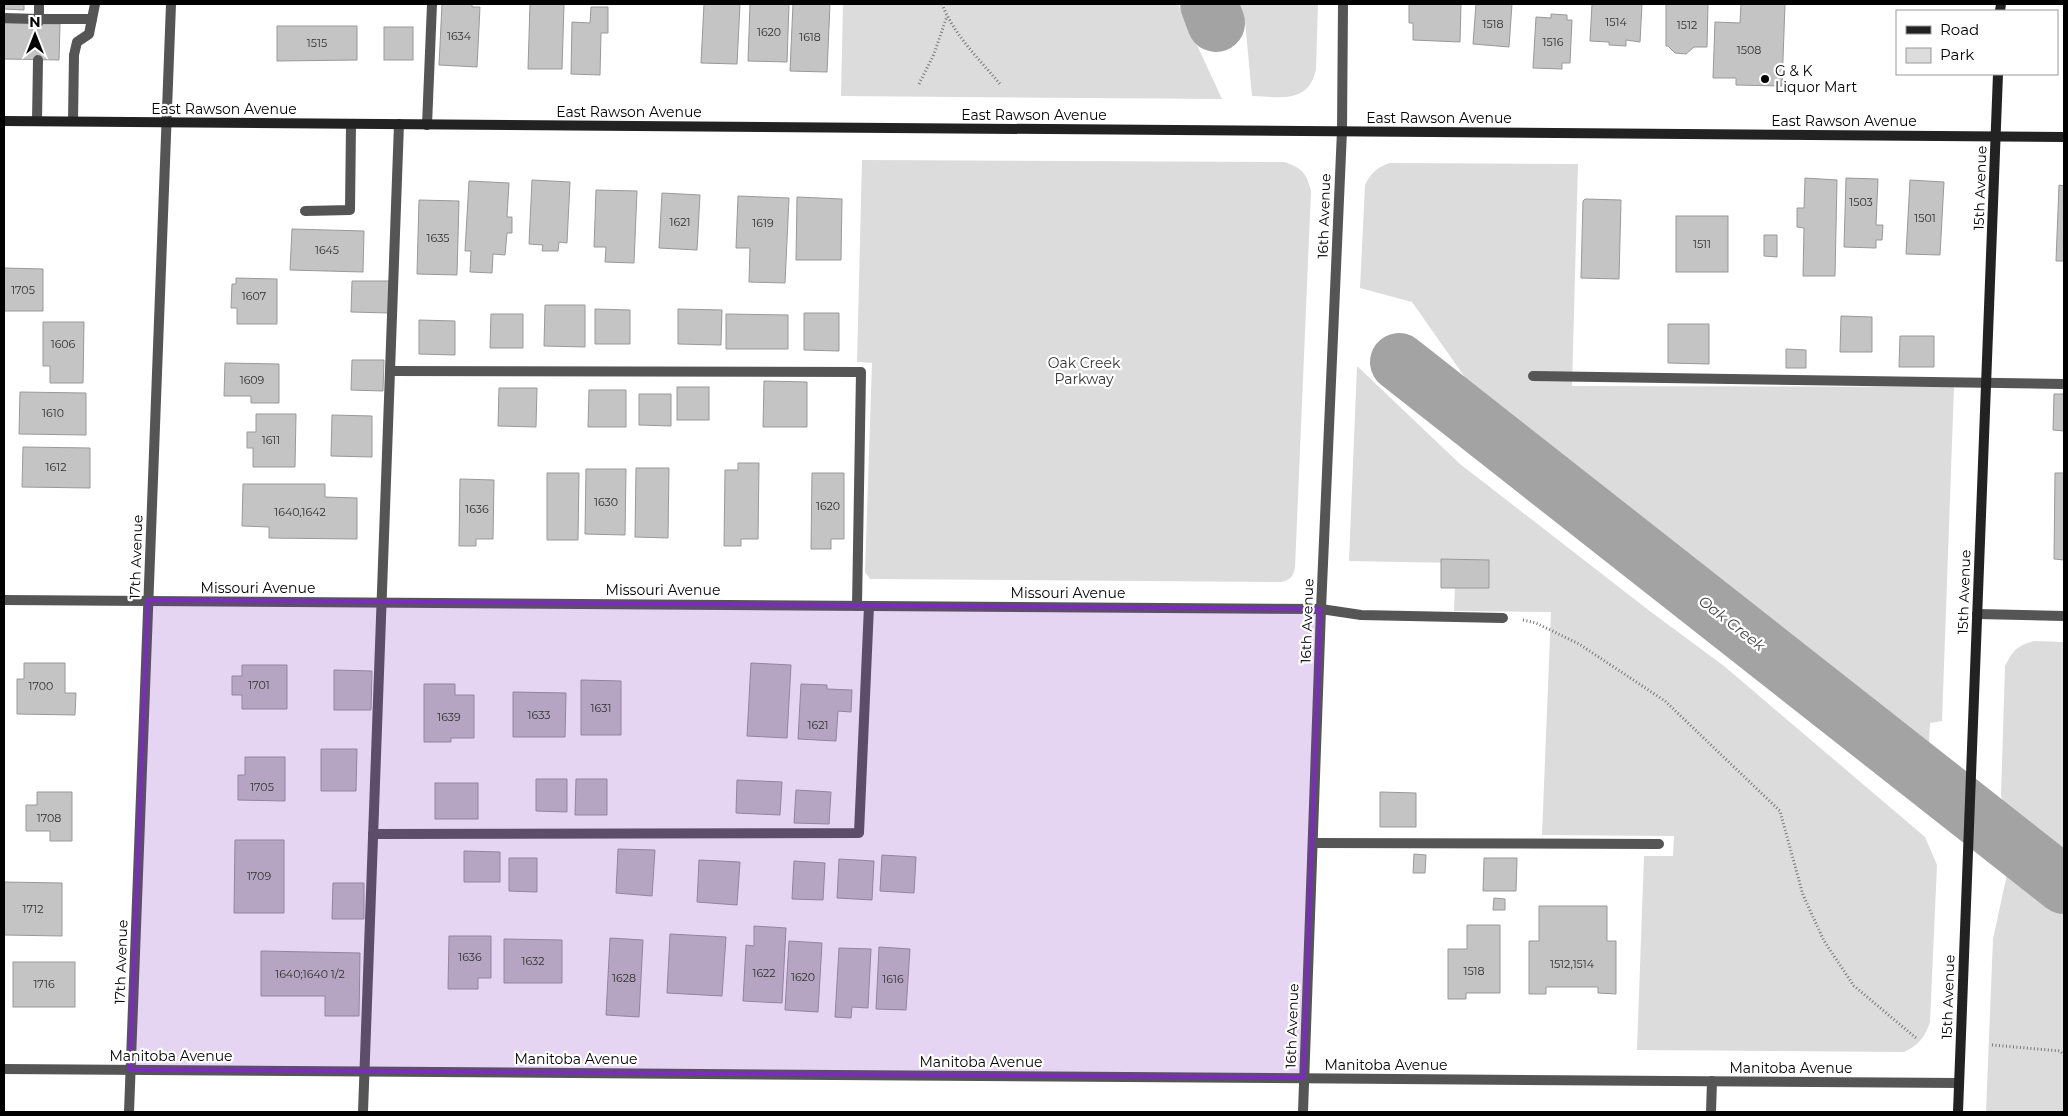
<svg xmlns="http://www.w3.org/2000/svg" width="2068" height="1116" viewBox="0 0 2068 1116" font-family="Montserrat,sans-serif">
  <rect width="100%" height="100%" fill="#fff"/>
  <!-- green -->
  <g fill="#dcdcdc">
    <path d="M 843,4 L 1178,4 L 1222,99 L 841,96 Z"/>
    <path d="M 1238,4 L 1318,4 L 1316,69 C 1309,104 1280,97 1252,96 L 1245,21 Z"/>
    <path d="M 862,160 L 1284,162 C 1302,168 1306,172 1311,191 L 1295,568 C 1293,577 1290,580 1281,582 L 870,579 L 865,572 L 872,363 L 857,362 Z"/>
    <path d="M 1390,163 L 1578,164 L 1572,386 L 1954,387 L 1942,721 L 1930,723 L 1928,766 L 1490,413 L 1412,302 L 1360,288 L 1365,185 C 1371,173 1377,167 1390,163 Z"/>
    <path d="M 1357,366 L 1460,464 L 1651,612 L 1724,666 L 1925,837 L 1937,865 L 1930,1022 C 1925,1037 1919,1045 1904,1052 L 1637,1050 L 1644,856 L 1673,856 L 1674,836 L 1542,835 L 1551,612 L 1454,611 L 1456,563 L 1349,561 Z"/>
    <path d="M 2034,641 L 2064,642 L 2064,861 L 2013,827 L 2001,796 L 2005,666 C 2013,650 2017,646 2034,641 Z"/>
    <path d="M 2009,865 L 2064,915 L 2064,1112 L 1986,1112 L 1993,939 Z"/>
  </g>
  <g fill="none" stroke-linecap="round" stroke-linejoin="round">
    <!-- river -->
    <g stroke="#a3a3a3" stroke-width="58">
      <path d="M 1209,4 L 1216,23"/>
      <path d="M 1399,362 L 2064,885"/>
    </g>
  </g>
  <!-- building -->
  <g fill="#c4c4c4" stroke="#999">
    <path d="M 4,4 L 24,4 L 24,10 L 4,9 Z"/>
    <path d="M 442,4 L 472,4 L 472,7 L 480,7 L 477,67 L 439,65 Z"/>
    <path d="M 530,4 L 564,4 L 562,69 L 528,69 Z"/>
    <path d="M 704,4 L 740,4 L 737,64 L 701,63 Z"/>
    <path d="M 750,4 L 789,4 L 787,62 L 748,61 Z"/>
    <path d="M 793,4 L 830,4 L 827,72 L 790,71 Z"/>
    <path d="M 1409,4 L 1461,4 L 1460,42 L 1413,40 L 1413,23 L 1409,23 Z"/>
    <path d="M 1476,4 L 1512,4 L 1509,47 L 1473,44 Z"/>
    <path d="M 1592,4 L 1642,4 L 1640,42 L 1626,40 L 1626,46 L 1609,45 L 1609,42 L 1590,41 Z"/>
    <path d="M 1666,4 L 1708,4 L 1707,47 L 1694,47 L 1686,54 L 1675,53 L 1668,46 L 1666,46 Z"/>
    <path d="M 1741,4 L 1785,4 L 1782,86 L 1736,85 L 1736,78 L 1713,78 L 1715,22 L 1740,23 Z"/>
    <path d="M 591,7 L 608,7 L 608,33 L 601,33 L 600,75 L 571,74 L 572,22 L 590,23 Z"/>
    <path d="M 1551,14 L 1567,15 L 1567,20 L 1572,20 L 1570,63 L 1562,63 L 1562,69 L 1533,68 L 1536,17 L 1551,18 Z"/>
    <path d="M 4,23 L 60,24 L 59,60 L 4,59 Z"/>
    <path d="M 277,26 L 357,26 L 357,60 L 277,61 Z"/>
    <rect x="384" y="27" width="29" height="33"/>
    <path d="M 1805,178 L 1837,180 L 1835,276 L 1803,276 L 1804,228 L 1797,227 L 1797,208 L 1804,208 Z"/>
    <path d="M 1846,178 L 1878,179 L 1876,225 L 1883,225 L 1882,240 L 1876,240 L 1876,248 L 1844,247 Z"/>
    <path d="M 532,180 L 570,182 L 567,243 L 559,242 L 558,251 L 542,251 L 543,245 L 529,244 Z"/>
    <path d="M 1910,180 L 1944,182 L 1940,255 L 1906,254 Z"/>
    <path d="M 469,181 L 509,183 L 507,217 L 512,217 L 512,233 L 507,233 L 505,255 L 493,254 L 492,273 L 470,272 L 471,251 L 465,251 Z"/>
    <path d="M 2059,185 L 2064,186 L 2064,261 L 2056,261 Z"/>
    <path d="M 596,190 L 637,191 L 634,263 L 605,262 L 606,247 L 594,247 Z"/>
    <path d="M 662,193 L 700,195 L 697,250 L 659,248 Z"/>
    <path d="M 738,196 L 789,198 L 785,283 L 749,282 L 750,248 L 736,248 Z"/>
    <path d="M 797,197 L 842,199 L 841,260 L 796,260 Z"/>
    <path d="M 1585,199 L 1621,200 L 1619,279 L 1581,278 L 1583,201 Z"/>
    <path d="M 419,200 L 459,201 L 457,275 L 417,274 Z"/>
    <rect x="1676" y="216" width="52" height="56"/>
    <path d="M 292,229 L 364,231 L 363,272 L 290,270 Z"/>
    <path d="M 1764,235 L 1777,235 L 1777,257 L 1764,256 Z"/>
    <path d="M 4,268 L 43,269 L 43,311 L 4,311 Z"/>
    <path d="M 236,278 L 277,279 L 277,324 L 237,324 L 237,308 L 231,308 L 232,284 L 236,284 Z"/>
    <path d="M 352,281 L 389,281 L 389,313 L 351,312 Z"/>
    <path d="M 545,305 L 585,305 L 585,347 L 544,346 Z"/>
    <path d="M 595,309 L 630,310 L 630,344 L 595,344 Z"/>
    <path d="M 678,309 L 722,310 L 721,345 L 678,344 Z"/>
    <path d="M 804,313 L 839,313 L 839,351 L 804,350 Z"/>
    <path d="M 491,314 L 523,314 L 523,348 L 490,348 Z"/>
    <path d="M 726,314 L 788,315 L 788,349 L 726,349 Z"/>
    <path d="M 1841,316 L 1872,317 L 1872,352 L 1840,352 Z"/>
    <path d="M 419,320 L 455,321 L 455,355 L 419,354 Z"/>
    <path d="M 43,322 L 84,322 L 83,383 L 50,383 L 50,366 L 43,366 Z"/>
    <path d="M 1668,324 L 1709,324 L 1709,364 L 1668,363 Z"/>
    <path d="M 1900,336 L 1934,336 L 1934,367 L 1899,367 Z"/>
    <path d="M 1786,349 L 1806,350 L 1806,368 L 1786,368 Z"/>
    <path d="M 352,360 L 384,360 L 383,391 L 351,390 Z"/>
    <path d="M 225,363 L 279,364 L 279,403 L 251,403 L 251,396 L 224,396 Z"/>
    <path d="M 764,381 L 807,382 L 807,427 L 763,427 Z"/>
    <rect x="677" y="387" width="32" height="33"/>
    <path d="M 499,388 L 537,388 L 536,427 L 498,426 Z"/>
    <path d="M 589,390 L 626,390 L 626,427 L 588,427 Z"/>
    <path d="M 20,392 L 86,393 L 86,435 L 19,434 Z"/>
    <path d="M 639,394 L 671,394 L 671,426 L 639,425 Z"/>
    <path d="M 2054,394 L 2064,394 L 2064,431 L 2053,430 Z"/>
    <path d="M 256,414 L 296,414 L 295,467 L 253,467 L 253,448 L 247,448 L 247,432 L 256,432 Z"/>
    <path d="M 332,415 L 372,416 L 372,457 L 331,456 Z"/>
    <path d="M 23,447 L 90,448 L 90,488 L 22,487 Z"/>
    <path d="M 738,463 L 759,463 L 758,539 L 741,539 L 741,546 L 724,546 L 725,470 L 738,470 Z"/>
    <path d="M 636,468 L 669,468 L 668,538 L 635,537 Z"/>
    <path d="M 586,469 L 626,469 L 625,535 L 585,534 Z"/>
    <path d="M 547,473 L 579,473 L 578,540 L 547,540 Z"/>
    <path d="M 812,473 L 844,473 L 844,539 L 831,539 L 831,549 L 811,549 Z"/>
    <path d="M 2055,473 L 2064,473 L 2064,560 L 2054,559 Z"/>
    <path d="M 460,479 L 494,480 L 493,539 L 476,539 L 476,546 L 459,546 Z"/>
    <path d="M 243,484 L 325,484 L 325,497 L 357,498 L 357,539 L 269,538 L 269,527 L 242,526 Z"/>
    <path d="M 1441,559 L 1489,560 L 1489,588 L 1441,588 Z"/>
    <path d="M 24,663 L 65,663 L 65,693 L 76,693 L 75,715 L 17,714 L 17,679 L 24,679 Z"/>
    <path d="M 751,663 L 791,665 L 787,738 L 747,736 Z"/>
    <path d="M 242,665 L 287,665 L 287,709 L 242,709 L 242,695 L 232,695 L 232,676 L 242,676 Z"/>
    <path d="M 334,670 L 372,671 L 371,710 L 334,710 Z"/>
    <path d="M 581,680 L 621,681 L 621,735 L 581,735 Z"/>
    <path d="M 424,684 L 455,684 L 455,695 L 474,695 L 474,738 L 451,738 L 451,742 L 424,742 Z"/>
    <path d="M 801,684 L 827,685 L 827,689 L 852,690 L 851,712 L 838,711 L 836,741 L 798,739 Z"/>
    <path d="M 513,692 L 566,693 L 565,737 L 513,737 Z"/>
    <path d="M 321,749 L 357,749 L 356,791 L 321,791 Z"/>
    <path d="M 245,757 L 285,757 L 285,801 L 238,800 L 238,775 L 245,775 Z"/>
    <path d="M 536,779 L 567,779 L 567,812 L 536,811 Z"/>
    <path d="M 576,779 L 607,779 L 607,815 L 575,815 Z"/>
    <path d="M 737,780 L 782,782 L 780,815 L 736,813 Z"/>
    <rect x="435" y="783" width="43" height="36"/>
    <path d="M 796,790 L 831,792 L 829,824 L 794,823 Z"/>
    <path d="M 37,792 L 72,792 L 72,841 L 50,841 L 50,831 L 26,831 L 26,805 L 37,805 Z"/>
    <path d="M 1380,792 L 1416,793 L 1416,827 L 1380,827 Z"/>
    <path d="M 235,840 L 284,840 L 284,913 L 234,913 Z"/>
    <path d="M 618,849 L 655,850 L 652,896 L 616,893 Z"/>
    <path d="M 464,851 L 500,852 L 500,882 L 464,882 Z"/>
    <path d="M 1414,854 L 1426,855 L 1425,873 L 1413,873 Z"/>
    <path d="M 882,855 L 916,857 L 914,893 L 880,891 Z"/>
    <path d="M 509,858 L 537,858 L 537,892 L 509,891 Z"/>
    <path d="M 1484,858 L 1517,858 L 1516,891 L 1483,891 Z"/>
    <path d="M 839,859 L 874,861 L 872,900 L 837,898 Z"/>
    <path d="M 699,860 L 740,862 L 737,905 L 697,902 Z"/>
    <path d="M 794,861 L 825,863 L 823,900 L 792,899 Z"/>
    <path d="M 4,882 L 62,883 L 62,936 L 4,935 Z"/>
    <path d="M 333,883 L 364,883 L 364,919 L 332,919 Z"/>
    <path d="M 1494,898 L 1505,899 L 1505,910 L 1493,910 Z"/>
    <path d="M 1539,906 L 1607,906 L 1607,941 L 1616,941 L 1616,994 L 1598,993 L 1598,987 L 1546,987 L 1546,994 L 1529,994 L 1529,941 L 1539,941 Z"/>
    <path d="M 1467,925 L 1500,925 L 1500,993 L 1466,993 L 1466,999 L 1448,999 L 1448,949 L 1467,949 Z"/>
    <path d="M 754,926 L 786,928 L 782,1003 L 743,1001 L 746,945 L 754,946 Z"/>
    <path d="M 670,934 L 726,937 L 722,996 L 667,993 Z"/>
    <path d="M 449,936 L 491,936 L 491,978 L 478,978 L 478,989 L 448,989 Z"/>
    <path d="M 610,938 L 643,940 L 639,1017 L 606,1015 Z"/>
    <path d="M 504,939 L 562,940 L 562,983 L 504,983 Z"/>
    <path d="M 789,941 L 822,943 L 818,1012 L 785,1010 Z"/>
    <path d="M 879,947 L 910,949 L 906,1010 L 876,1009 Z"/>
    <path d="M 839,948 L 871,949 L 868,1008 L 852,1007 L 851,1018 L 835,1017 Z"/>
    <path d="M 261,951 L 360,953 L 359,1016 L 325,1016 L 325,996 L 261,996 Z"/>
    <rect x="13" y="962" width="62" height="45"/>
  </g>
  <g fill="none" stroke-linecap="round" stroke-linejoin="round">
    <!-- path -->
    <g stroke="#777" stroke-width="3" stroke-dasharray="1 2.5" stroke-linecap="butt">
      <path d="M 942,4 C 954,35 979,59 1000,84"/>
      <path d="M 919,84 L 934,54 L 947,16"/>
      <path d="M 1523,620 L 1536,623 L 1579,644 L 1665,701 L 1780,811 L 1803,895 L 1824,941 L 1854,986 L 1916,1038"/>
      <path d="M 1992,1045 L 2060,1051 L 2064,1055"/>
    </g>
    <!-- lane -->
    <g stroke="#555" stroke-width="10">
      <path d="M 4,18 L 39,19 L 39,4"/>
      <path d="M 38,23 L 39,19 L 92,19"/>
      <path d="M 37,121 L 38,60"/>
      <path d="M 73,121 L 74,55 L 77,42 L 89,34 L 95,4"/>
      <path d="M 427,125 L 432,4"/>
      <path d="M 305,211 L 350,210 L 351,124"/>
      <path d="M 390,371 L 861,372 L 857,606"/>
      <path d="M 1533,376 L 2064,384"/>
      <path d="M 1321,609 L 1361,615 L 1503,618"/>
      <path d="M 373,834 L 859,833 L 869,606"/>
      <path d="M 1313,843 L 1659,844"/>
      <path d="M 363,1112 L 399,124"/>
      <path d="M 1711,1112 L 1712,1081"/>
    </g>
    <!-- street -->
    <g stroke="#555" stroke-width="10">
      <path d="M 4,600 L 1321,609"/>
      <path d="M 1977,614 L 2064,616"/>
      <path d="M 4,1069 L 1959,1083"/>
      <path d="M 129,1112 L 171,4"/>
      <path d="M 1303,1112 L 1321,609 L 1342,131 L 1343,4"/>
    </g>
    <!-- secondary -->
    <g stroke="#222" stroke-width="10">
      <path d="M 2000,11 L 2001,4"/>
      <path d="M 4,121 L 2064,137"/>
      <path d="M 1958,1112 L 1998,74"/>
    </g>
  </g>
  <!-- marked area -->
  <path fill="#7b2cbf" fill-opacity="0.2" stroke="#7b2cbf" stroke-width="4" stroke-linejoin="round" d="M 148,600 L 1321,609 L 1304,1078 L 130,1070 Z"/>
  <!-- markers -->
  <circle fill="#000" stroke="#fff" stroke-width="2" cx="1765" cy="79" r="5"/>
  <g text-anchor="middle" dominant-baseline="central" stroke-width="4.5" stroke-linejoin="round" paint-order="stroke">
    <!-- number labels -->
    <g font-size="11" fill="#313131">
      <text x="1616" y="22">1514</text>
      <text x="1493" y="24">1518</text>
      <text x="1687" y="25">1512</text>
      <text x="769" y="32">1620</text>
      <text x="459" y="36">1634</text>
      <text x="810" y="37">1618</text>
      <text x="1553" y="42">1516</text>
      <text x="317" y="43">1515</text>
      <text x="1749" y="50">1508</text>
      <text x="1861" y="202">1503</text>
      <text x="1925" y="218">1501</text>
      <text x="680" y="222">1621</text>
      <text x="763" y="223">1619</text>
      <text x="438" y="238">1635</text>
      <text x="1702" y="244">1511</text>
      <text x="327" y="250">1645</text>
      <text x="23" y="290">1705</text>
      <text x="254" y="296">1607</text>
      <text x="63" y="344">1606</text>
      <text x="252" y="380">1609</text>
      <text x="53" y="413">1610</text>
      <text x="271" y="440">1611</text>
      <text x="56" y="467">1612</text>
      <text x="606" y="502">1630</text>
      <text x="828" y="506">1620</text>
      <text x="477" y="509">1636</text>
      <text x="300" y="512">1640,1642</text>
      <text x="259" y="685">1701</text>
      <text x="41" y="686">1700</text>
      <text x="601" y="708">1631</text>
      <text x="539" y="715">1633</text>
      <text x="449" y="717">1639</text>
      <text x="818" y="725">1621</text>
      <text x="262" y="787">1705</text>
      <text x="49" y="818">1708</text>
      <text x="259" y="876">1709</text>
      <text x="33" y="909">1712</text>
      <text x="470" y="957">1636</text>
      <text x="533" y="961">1632</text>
      <text x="1572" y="964">1512,1514</text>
      <text x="1474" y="971">1518</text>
      <text x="764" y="973">1622</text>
      <text x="310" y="974">1640;1640 1/2</text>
      <text x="803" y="977">1620</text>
      <text x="624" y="978">1628</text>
      <text x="893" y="979">1616</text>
      <text x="44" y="984">1716</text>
    </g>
    <!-- poi labels -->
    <g font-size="14" fill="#000" stroke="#fff" text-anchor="start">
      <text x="1775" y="71">G &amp; K<tspan x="1775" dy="16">Liquor Mart</tspan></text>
    </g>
    <!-- street labels -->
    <g font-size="14" fill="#000" stroke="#fff">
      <text x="224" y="109">East Rawson Avenue</text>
      <text x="629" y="112">East Rawson Avenue</text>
      <text x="1034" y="115">East Rawson Avenue</text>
      <text x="1439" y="118">East Rawson Avenue</text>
      <text x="1844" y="121">East Rawson Avenue</text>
      <text transform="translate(1980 188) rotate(-88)">15th Avenue</text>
      <text transform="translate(1324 216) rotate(-88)">16th Avenue</text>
      <text transform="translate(136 557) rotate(-88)">17th Avenue</text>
      <text x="258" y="588">Missouri Avenue</text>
      <text x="663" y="590">Missouri Avenue</text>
      <text transform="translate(1964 592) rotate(-88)">15th Avenue</text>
      <text x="1068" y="593">Missouri Avenue</text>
      <text transform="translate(1307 621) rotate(-88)">16th Avenue</text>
      <text transform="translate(121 962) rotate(-88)">17th Avenue</text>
      <text transform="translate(1948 997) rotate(-88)">15th Avenue</text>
      <text transform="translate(1292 1026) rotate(-88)">16th Avenue</text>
      <text x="171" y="1056">Manitoba Avenue</text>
      <text x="576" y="1059">Manitoba Avenue</text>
      <text x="981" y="1062">Manitoba Avenue</text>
      <text x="1386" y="1065">Manitoba Avenue</text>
      <text x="1791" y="1068">Manitoba Avenue</text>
    </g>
    <!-- park labels -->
    <g font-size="14" fill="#333" stroke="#fff">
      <text x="1084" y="363">Oak Creek<tspan x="1084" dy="16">Parkway</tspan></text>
    </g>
    <!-- water labels -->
    <g font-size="15" font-style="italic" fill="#444" stroke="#fff">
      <text transform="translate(1732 623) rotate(38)">Oak Creek</text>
    </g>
  </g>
  <!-- border -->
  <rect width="2068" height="1116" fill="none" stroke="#000000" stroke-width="10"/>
  <!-- legend -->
  <rect x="1896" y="10" width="162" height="65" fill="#ffffff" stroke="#999999"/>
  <rect x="1906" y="26" width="25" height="8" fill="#222222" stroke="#999999"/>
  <text x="1940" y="35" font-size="15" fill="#000000">Road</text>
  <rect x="1906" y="48" width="25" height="15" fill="#dcdcdc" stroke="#999999"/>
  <text x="1940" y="60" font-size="15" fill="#000000">Park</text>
  <!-- north arrow -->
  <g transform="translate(35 35)" stroke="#ffffff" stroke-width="4" paint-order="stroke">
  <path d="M0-4L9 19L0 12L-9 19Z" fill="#000000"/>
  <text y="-8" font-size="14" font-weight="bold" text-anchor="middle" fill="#000000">N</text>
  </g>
</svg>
